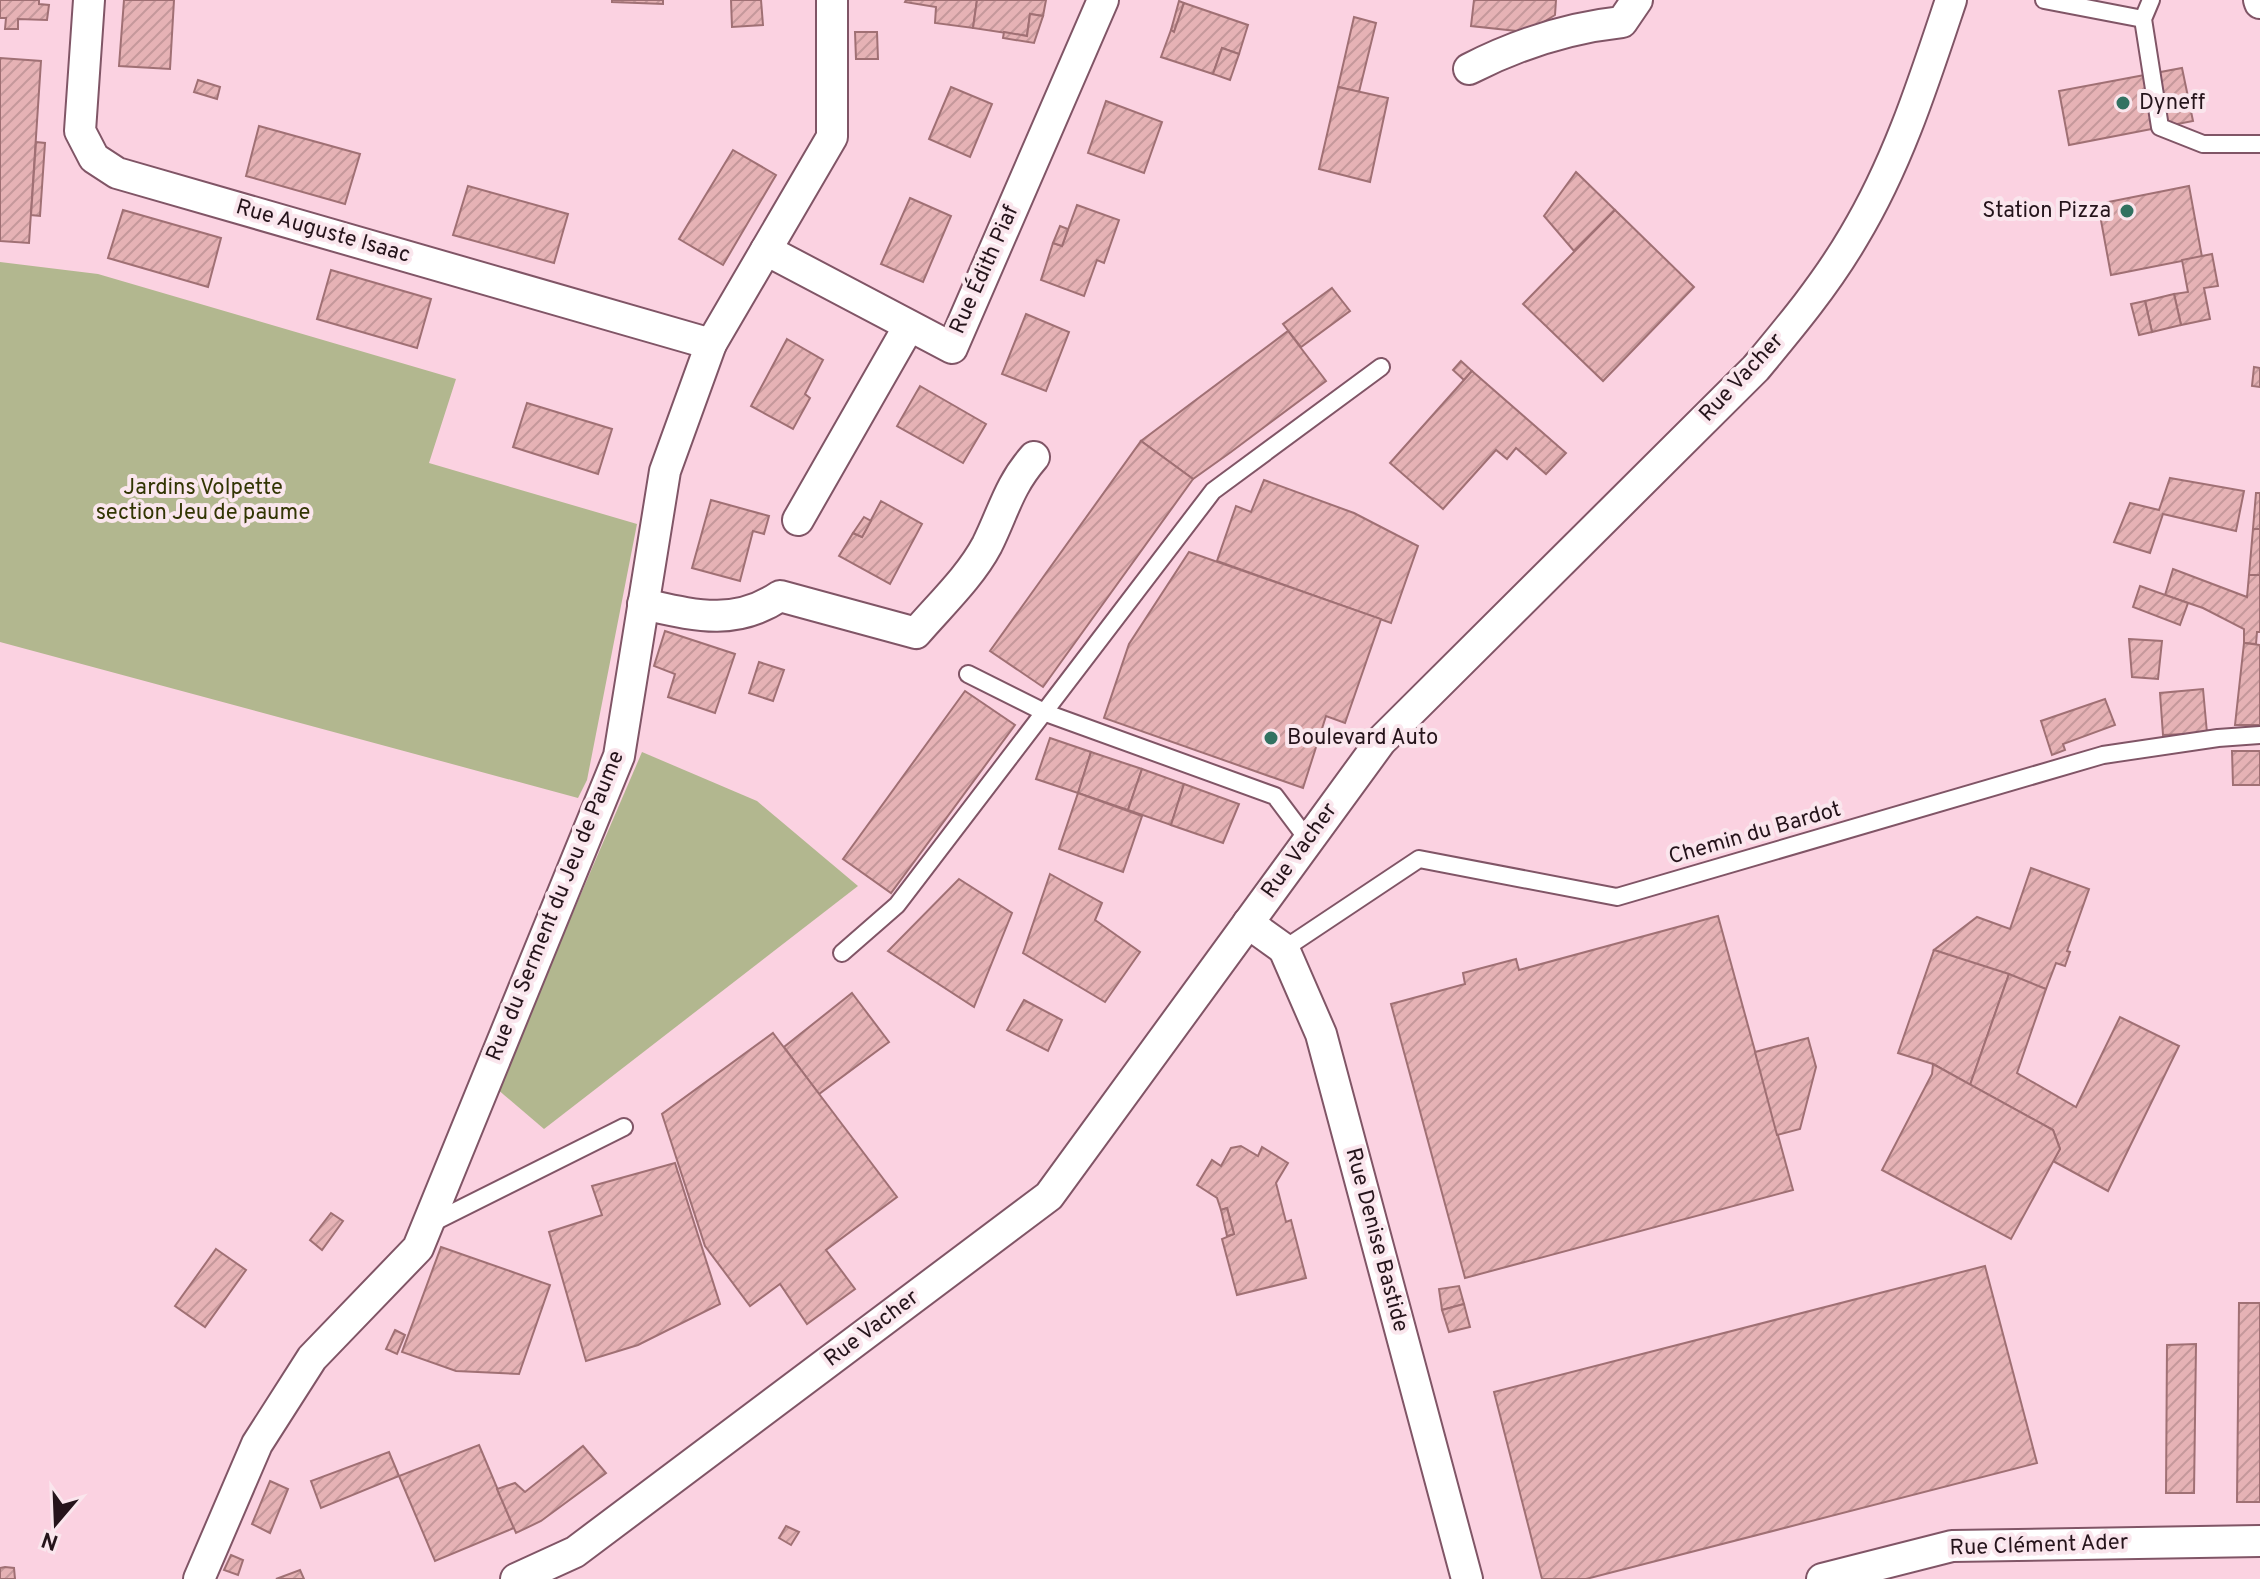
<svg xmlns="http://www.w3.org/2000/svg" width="2260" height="1579" viewBox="0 0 2260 1579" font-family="Overpass,sans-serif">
  <defs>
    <pattern id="building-hatch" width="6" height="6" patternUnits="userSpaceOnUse" patternTransform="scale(2)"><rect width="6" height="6" fill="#e6b2b5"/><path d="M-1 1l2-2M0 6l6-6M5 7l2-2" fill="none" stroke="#c5989b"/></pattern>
  </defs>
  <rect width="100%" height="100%" fill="#fbd2e1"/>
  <!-- green -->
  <g fill="#b2b78f">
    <path d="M 0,262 L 98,274 L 456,379 L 429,463 L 637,524 L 587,780 L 578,798 L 0,642 Z"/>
    <path d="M 642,752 L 757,801 L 858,886 L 544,1129 L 497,1089 Z"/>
  </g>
  <!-- building -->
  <g fill="url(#building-hatch)" stroke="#a07074" stroke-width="2">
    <path d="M 0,0 L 39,0 L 39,4 L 49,5 L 47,20 L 18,19 L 18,29 L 5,29 L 6,18 L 0,18 Z"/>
    <path d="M 124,0 L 174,0 L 170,69 L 119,66 Z"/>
    <path d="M 612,0 L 663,0 L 663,4 L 612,2 Z"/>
    <path d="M 731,0 L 761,0 L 763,25 L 732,27 Z"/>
    <path d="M 906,0 L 977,0 L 973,28 L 935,23 L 936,7 L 905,2 Z"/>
    <path d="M 977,0 L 1046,0 L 1043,16 L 1030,14 L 1027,36 L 973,28 Z"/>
    <path d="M 1474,0 L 1556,0 L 1555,15 L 1527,32 L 1471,26 Z"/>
    <path d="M 1179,1 L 1184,3 L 1174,32 L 1171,30 Z"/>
    <path d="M 1184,3 L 1248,25 L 1239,54 L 1222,48 L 1213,74 L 1161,57 L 1171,30 L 1174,32 Z"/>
    <path d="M 1030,14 L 1043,16 L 1034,43 L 1003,38 L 1004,32 L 1027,36 Z"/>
    <path d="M 1354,17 L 1376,23 L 1359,92 L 1338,87 Z"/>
    <path d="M 855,32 L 877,32 L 878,59 L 856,59 Z"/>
    <path d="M 1222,48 L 1239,54 L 1230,80 L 1213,74 Z"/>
    <path d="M 0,58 L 41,61 L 29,243 L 0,241 Z"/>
    <path d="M 2182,68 L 2193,121 L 2069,145 L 2059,91 Z"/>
    <path d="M 198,80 L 220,87 L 217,99 L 194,92 Z"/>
    <path d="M 951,87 L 992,104 L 970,157 L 929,139 Z"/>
    <path d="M 1338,87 L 1388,98 L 1370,182 L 1319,169 Z"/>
    <path d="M 1106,101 L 1162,122 L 1144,173 L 1088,153 Z"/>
    <path d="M 259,126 L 360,154 L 345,204 L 246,176 Z"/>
    <path d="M 36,142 L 45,143 L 40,216 L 31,215 Z"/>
    <path d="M 733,150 L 776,175 L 723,265 L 679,239 Z"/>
    <path d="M 1576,172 L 1615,210 L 1574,251 L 1544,216 Z"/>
    <path d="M 468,186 L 568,214 L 554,263 L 453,235 Z"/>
    <path d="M 2189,186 L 2202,257 L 2111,275 L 2098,204 Z"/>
    <path d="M 910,198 L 951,216 L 923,282 L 881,264 Z"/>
    <path d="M 1077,205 L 1119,220 L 1104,263 L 1097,260 L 1084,296 L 1041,280 L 1053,243 L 1062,246 Z"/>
    <path d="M 123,210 L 221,238 L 208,287 L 108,258 Z"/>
    <path d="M 1615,210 L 1694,287 L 1603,381 L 1523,304 Z"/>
    <path d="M 1060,226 L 1068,229 L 1062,246 L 1053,243 Z"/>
    <path d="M 2212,254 L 2218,286 L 2204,288 L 2210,319 L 2181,325 L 2174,294 L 2188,292 L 2182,260 Z"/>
    <path d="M 331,270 L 431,299 L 417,348 L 317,319 Z"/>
    <path d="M 1332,288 L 1350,311 L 1301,347 L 1283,324 Z"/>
    <path d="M 2174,294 L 2181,325 L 2152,332 L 2145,301 Z"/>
    <path d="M 2145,301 L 2152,332 L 2139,335 L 2131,304 Z"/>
    <path d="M 1026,314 L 1069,332 L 1046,391 L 1002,374 Z"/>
    <path d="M 1288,331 L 1326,381 L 1231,452 L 1193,479 L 1141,441 Z"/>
    <path d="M 787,339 L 823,360 L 805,394 L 810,398 L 793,429 L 751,406 Z"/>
    <path d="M 1461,361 L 1472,371 L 1464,380 L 1453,370 Z"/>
    <path d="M 2254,367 L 2260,368 L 2260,387 L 2252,386 Z"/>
    <path d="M 1472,371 L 1566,453 L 1546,474 L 1516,448 L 1507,459 L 1496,450 L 1443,509 L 1390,463 Z"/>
    <path d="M 920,386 L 986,424 L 963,463 L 897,426 Z"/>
    <path d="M 527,403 L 612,429 L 598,474 L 513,447 Z"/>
    <path d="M 1141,441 L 1193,479 L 1043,687 L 990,651 Z"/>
    <path d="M 2170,478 L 2244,491 L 2236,531 L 2163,514 L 2150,553 L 2114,542 L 2130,503 L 2159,510 Z"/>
    <path d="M 1264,480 L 1354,513 L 1418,546 L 1391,623 L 1217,561 L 1236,506 L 1251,512 Z"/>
    <path d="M 2256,493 L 2260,493 L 2260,529 L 2253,529 Z"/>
    <path d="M 711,500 L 769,516 L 764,534 L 753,531 L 740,581 L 692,568 Z"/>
    <path d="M 881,501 L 922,524 L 890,584 L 839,556 L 853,533 L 862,537 Z"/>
    <path d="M 864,517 L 871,521 L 862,537 L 853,533 Z"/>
    <path d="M 2253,529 L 2260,529 L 2260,575 L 2249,575 Z"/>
    <path d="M 1189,552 L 1381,619 L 1345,723 L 1326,716 L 1303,788 L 1104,718 L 1129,644 Z"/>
    <path d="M 2173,569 L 2247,597 L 2249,575 L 2260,575 L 2260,632 L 2257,632 L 2256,644 L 2244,643 L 2244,629 L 2203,608 L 2165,595 Z"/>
    <path d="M 2140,586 L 2188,603 L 2180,625 L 2133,607 Z"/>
    <path d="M 665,631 L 735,654 L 715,713 L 668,697 L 675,674 L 654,666 Z"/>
    <path d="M 2129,639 L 2162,641 L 2158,679 L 2132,677 Z"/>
    <path d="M 2244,643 L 2260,645 L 2260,725 L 2235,725 Z"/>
    <path d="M 759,662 L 784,670 L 773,701 L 749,693 Z"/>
    <path d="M 2203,689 L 2207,733 L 2163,735 L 2160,693 Z"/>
    <path d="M 965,691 L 1015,725 L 891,893 L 843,859 Z"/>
    <path d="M 2105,699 L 2115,725 L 2063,744 L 2065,750 L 2052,755 L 2041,721 Z"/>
    <path d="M 1050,738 L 1091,752 L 1078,793 L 1036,779 Z"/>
    <path d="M 2232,751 L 2260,751 L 2260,785 L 2233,785 Z"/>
    <path d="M 1091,752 L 1142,769 L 1128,810 L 1078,793 Z"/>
    <path d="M 1142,769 L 1184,784 L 1171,825 L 1128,810 Z"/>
    <path d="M 1184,784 L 1239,804 L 1223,843 L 1171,825 Z"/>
    <path d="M 1078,793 L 1142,816 L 1123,872 L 1059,849 Z"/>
    <path d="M 2031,868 L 2089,889 L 2067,951 L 2070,952 L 2065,966 L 2056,963 L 2046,989 L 1934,950 L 1977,917 L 2010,929 Z"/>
    <path d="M 1050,874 L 1102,903 L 1095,920 L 1140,952 L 1105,1002 L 1023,953 Z"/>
    <path d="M 959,879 L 1012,913 L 974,1007 L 888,951 Z"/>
    <path d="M 1718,916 L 1793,1190 L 1465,1278 L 1391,1004 L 1465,984 L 1463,973 L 1516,959 L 1519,970 Z"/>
    <path d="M 1934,950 L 2009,974 L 1970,1085 L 1933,1064 L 1898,1053 Z"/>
    <path d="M 2009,974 L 2046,989 L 2017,1073 L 2076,1107 L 2120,1017 L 2179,1046 L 2108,1191 L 2053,1161 L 2060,1149 L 2053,1130 L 1970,1085 Z"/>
    <path d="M 852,993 L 889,1042 L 819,1094 L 784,1047 Z"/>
    <path d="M 1024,1000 L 1062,1020 L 1048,1051 L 1007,1030 Z"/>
    <path d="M 773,1033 L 897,1197 L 826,1250 L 855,1289 L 807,1324 L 780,1284 L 750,1306 L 705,1246 L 662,1114 Z"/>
    <path d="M 1808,1038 L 1816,1067 L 1800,1129 L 1777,1135 L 1755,1052 Z"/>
    <path d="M 1933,1064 L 2053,1130 L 2060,1149 L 2011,1239 L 1882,1170 L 1932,1074 Z"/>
    <path d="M 1241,1146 L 1258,1156 L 1262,1147 L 1288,1163 L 1276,1183 L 1286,1222 L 1291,1220 L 1306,1278 L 1237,1295 L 1222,1239 L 1234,1234 L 1227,1208 L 1221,1210 L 1217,1198 L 1197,1185 L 1212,1160 L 1221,1166 L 1231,1148 Z"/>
    <path d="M 675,1163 L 720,1304 L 638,1345 L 586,1361 L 549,1232 L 602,1215 L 592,1186 Z"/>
    <path d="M 1227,1208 L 1234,1234 L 1227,1236 L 1221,1210 Z"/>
    <path d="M 331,1213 L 343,1221 L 322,1250 L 310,1240 Z"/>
    <path d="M 441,1247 L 550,1285 L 519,1374 L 456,1371 L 402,1352 Z"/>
    <path d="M 216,1249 L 246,1270 L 205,1327 L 175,1306 Z"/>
    <path d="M 1985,1266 L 2037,1463 L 1586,1579 L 1542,1579 L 1494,1392 Z"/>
    <path d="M 1459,1286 L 1464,1304 L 1442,1310 L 1439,1289 Z"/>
    <path d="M 2239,1303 L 2260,1303 L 2260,1502 L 2237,1502 Z"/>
    <path d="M 1464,1304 L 1470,1327 L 1449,1332 L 1442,1310 Z"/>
    <path d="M 395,1330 L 405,1335 L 397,1354 L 386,1349 Z"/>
    <path d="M 2196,1344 L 2194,1493 L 2166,1493 L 2167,1345 Z"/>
    <path d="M 479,1445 L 514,1528 L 435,1561 L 399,1476 Z"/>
    <path d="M 583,1446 L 606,1473 L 541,1521 L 516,1533 L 497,1489 L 515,1483 L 525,1492 Z"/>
    <path d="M 389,1452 L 399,1476 L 321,1508 L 311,1481 Z"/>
    <path d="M 270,1481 L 288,1489 L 270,1533 L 252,1524 Z"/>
    <path d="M 786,1526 L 799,1532 L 791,1545 L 779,1538 Z"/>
    <path d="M 231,1555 L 243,1560 L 238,1575 L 224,1570 Z"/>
    <path d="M 5,1567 L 14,1568 L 15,1579 L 0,1579 L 0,1568 Z"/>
    <path d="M 300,1570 L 304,1579 L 276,1579 Z"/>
  </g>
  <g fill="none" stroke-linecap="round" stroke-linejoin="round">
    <!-- service casing -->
    <g stroke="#805566" stroke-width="20">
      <g id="service">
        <path d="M 2044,0 L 2143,19"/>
        <path d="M 2151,0 L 2143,19 L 2160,127 L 2203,144 L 2260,144"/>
        <path d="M 968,674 L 1046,713 L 1275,796 L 1308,840"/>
        <path d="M 1284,949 L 1419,859 L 1617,897 L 2103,755 L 2218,738 L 2260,735"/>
        <path d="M 842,953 L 897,905 L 1213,491 L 1381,367"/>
        <path d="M 428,1225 L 624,1127"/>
      </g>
    </g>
    <!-- minor casing -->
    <g stroke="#805566" stroke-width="34">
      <g id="minor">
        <path d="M 89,0 L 80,131 L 94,158 L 117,173 L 711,344"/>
        <path d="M 2259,0 L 2260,3"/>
        <path d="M 1469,69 C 1518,44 1566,28 1622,22 L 1637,0"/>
        <path d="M 766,250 L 952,348 L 1103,0"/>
        <path d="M 798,520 L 909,326"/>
        <path d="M 643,604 C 693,615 734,627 780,596 L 916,633 C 940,605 970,577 987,545 C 1004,511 1008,487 1034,457"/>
        <path d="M 1248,923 L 1284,949 L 1321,1034 L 1467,1579"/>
        <path d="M 199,1579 L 257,1444 L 312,1358 L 418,1248 L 619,756 L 665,471 L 711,344 L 832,137 L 832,0"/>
        <path d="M 516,1579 L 575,1552 L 1049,1196 L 1381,741 L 1756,368 C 1791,326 1826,284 1854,236 C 1898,163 1924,81 1951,0"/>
        <path d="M 1822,1579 L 1952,1546 L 2260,1541"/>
      </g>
    </g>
    <!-- service -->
    <use href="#service" stroke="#fff" stroke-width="16"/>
    <!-- minor -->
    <use href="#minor" stroke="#fff" stroke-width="30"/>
  </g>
  <!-- markers -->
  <g fill="#327261" stroke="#fae6ed" stroke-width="3">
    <circle cx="2123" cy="103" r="8"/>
    <circle cx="2127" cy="211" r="8"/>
    <circle cx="1271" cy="738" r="8"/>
  </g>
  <g text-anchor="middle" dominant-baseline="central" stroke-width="8" stroke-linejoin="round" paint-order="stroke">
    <!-- poi labels -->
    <g font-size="22" fill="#25141b" stroke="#fae6ed" text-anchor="start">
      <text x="2139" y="103">Dyneff</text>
      <text x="2111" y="211" text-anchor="end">Station Pizza</text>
      <text x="1287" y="738">Boulevard Auto</text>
    </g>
    <!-- street labels -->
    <g font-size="22" fill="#25141b" stroke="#fae6ed">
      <text transform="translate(323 232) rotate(16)">Rue Auguste Isaac</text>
      <text transform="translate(985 270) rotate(-66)">Rue Édith Piaf</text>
      <text transform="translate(1742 378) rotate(-47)">Rue Vacher</text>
      <text transform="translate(1755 834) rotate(-16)">Chemin du Bardot</text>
      <text transform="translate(1300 851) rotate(-54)">Rue Vacher</text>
      <text transform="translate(556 906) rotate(-68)">Rue du Serment du Jeu de Paume</text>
      <text transform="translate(1376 1240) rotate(75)">Rue Denise Bastide</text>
      <text transform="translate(872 1329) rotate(-37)">Rue Vacher</text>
      <text transform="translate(2039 1546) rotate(-2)">Rue Clément Ader</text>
    </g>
    <!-- park labels -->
    <g font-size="22" fill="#323503" stroke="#fae6ed">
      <text x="203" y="488">Jardins Volpette<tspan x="203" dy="25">section Jeu de paume</tspan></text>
    </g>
  </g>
  <!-- north arrow -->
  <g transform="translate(56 1523) rotate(199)" stroke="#fae6ed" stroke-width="6" paint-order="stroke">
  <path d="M0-6L14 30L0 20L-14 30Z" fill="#25141b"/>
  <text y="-12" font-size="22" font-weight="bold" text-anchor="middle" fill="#25141b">N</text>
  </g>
</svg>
